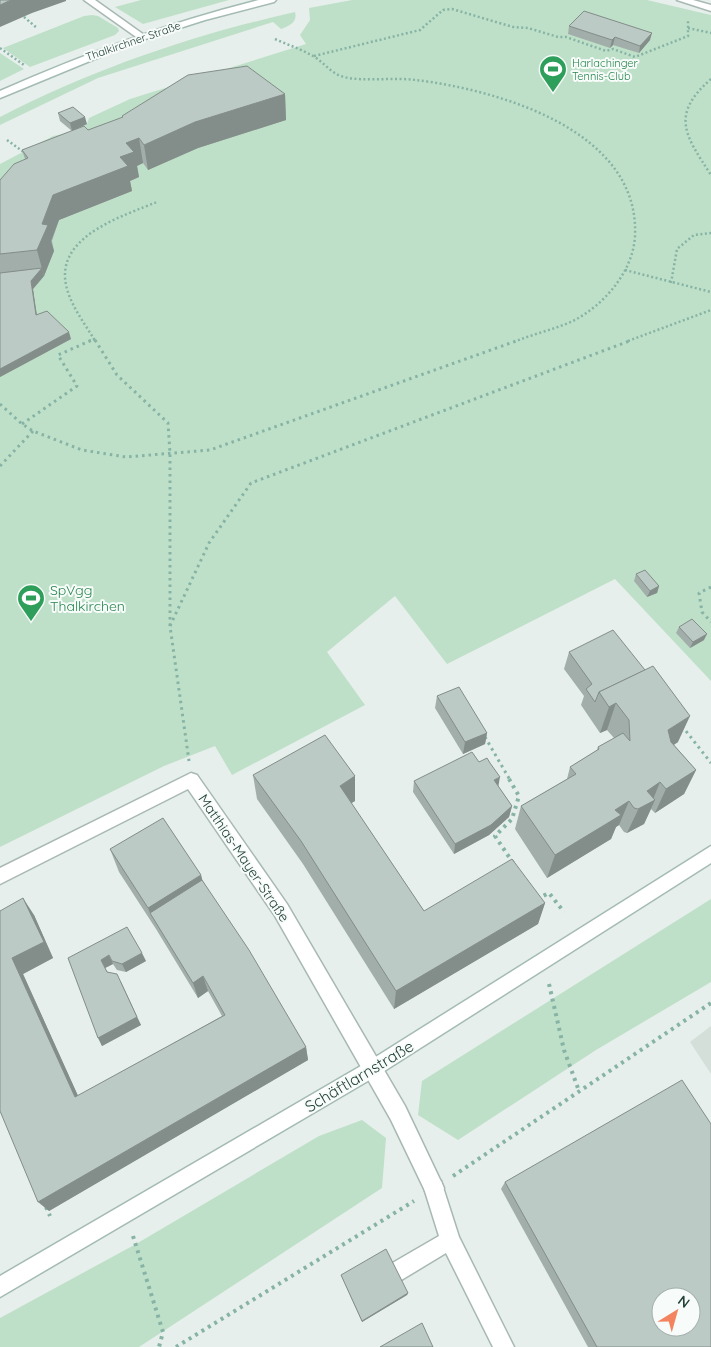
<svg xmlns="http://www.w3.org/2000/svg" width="711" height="1347" viewBox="0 0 711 1347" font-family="Quicksand,sans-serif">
  <rect width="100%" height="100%" fill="#e6efeb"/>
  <!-- built -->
  <path fill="#d4dfda" d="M 711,1026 L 711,1074 L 690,1042 Z"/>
  <!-- green -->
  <g fill="#bfe0c8">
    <path d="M 141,0 L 229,0 L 143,24 L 115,7 Z"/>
    <path d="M 352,0 L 647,0 L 711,15 L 711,681 L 615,579 L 447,664 L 395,596 L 327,652 L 365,705 L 232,775 L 215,746 L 164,766 L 0,847 L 0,164 L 53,136 L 68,133 L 87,124 L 89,118 L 130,99 L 306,44 L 300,35 L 310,20 L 309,8 Z"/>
    <path d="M 295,12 C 298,22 289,26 281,29 L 273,22 L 98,78 L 0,125 L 0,117 C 93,69 193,35 295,12 Z"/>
    <path d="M 92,15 L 98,16 L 118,28 L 119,31 L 115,35 L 30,67 L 3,48 L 84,16 Z"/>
    <path d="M 0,53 L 24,69 L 0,81 Z"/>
    <path d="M 711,899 L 711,982 L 596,1050 L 458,1140 L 418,1115 L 422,1081 Z"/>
    <path d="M 362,1120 L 386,1138 L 382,1188 L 139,1347 L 0,1347 L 0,1318 L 136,1244 L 319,1136 Z"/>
  </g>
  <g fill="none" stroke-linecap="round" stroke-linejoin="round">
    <!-- lane casing -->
    <g stroke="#a8b8b2" stroke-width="3">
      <path id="lane" d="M 434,1178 L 441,1181 L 459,1237 L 514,1347 L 493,1347 L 446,1253 L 403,1279 L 396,1282 L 389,1279 L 386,1272 L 389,1265 L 439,1236 L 424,1188 L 427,1181 Z"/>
    </g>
    <!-- street casing -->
    <g stroke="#a8b8b2" stroke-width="3">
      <g id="street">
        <path d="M 84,0 L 95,0 L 147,37 L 142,40 L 139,39 Z"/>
        <path d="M 677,0 L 693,0 L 711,5 L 711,11 Z"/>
        <path d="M 191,773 L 197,775 L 287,904 L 405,1106 L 444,1188 L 441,1195 L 434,1198 L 427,1195 L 391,1120 L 275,916 L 188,789 L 0,884 L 0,868 Z"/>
      </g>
    </g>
    <!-- secondary casing -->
    <g stroke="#a4bbb3" stroke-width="3">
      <g id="secondary">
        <path d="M 259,0 L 276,0 L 274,2 L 205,20 L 136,42 L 0,98 L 0,91 C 84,54 170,22 259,0 Z"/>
        <path d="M 711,846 L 711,863 L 378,1075 L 0,1297 L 0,1276 L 366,1063 Z"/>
      </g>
    </g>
    <!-- path-far2 -->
    <g stroke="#86b3a5" stroke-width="2.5" stroke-dasharray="2 2.5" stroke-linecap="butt">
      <path d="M 24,17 L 37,28"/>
      <path d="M 688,28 L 711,33"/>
      <path d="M 275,39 C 288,45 301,49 313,56 C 324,62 331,74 344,77 C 365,82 393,77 416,80 C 498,90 640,130 635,236 C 633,272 604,305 573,321 C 555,329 534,334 516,341"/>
      <path d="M 0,48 L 24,65"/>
      <path d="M 314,56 L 420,30 L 443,10 L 452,9 L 513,27 L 528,28 L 558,37 L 566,37 L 606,51 L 613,49 L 635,57 L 688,36 L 688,20"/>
      <path d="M 711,79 C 670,115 685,135 711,175"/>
      <path d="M 7,140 L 25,153"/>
      <path d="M 625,270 L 711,292"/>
      <path d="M 671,283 L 677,249 L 694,235 L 711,233"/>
      <path d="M 94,339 L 95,341"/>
      <path d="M 89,341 L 94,339 C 83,321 66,299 65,277 C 63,234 125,215 157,202"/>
      <path d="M 628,341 L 711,310"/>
    </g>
    <!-- path-far1 -->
    <g stroke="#86b3a5" stroke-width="3" stroke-dasharray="2.5 4" stroke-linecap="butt">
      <path d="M 95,340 L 117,375 L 168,423 L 170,453 L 170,626 L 189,761"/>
      <path d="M 0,404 L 22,424 L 33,431 L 82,450 L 126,457 L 210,450 L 519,340"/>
      <path d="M 22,424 L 77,386 L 58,355 L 92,340"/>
      <path d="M 0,466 L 33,431"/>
      <path d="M 711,587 L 699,593 L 702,612 L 711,622"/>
      <path d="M 170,626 L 209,543 L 251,483 L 632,340"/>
      <path d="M 682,726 L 711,763"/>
      <path d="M 485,737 L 510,780"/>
    </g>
    <!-- path -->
    <g stroke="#86b3a5" stroke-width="4" stroke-dasharray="3 4.5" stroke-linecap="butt">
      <path d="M 509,779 L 519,796 L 512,819 L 495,836 L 513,863"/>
      <path d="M 537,899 L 549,893 L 564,912"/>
      <path d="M 549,984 L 564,1050 L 579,1091"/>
      <path d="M 453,1176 L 711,1003"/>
      <path d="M 46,1207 L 50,1216"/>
      <path d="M 133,1236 L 163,1332 L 159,1347"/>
      <path d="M 176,1347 L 414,1201"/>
    </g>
    <!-- lane -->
    <use href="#lane" fill="#fff" fill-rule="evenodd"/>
    <!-- street -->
    <use href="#street" fill="#fff" fill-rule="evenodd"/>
    <!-- secondary -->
    <use href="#secondary" fill="#fff" fill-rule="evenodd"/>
  </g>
  <!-- wall -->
  <g fill="#a1aea9">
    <path d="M 569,26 L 650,40 L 639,53 L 613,45 L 610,48 L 568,34 Z"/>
    <path d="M 285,94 L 286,120 L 198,148 L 148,170 L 143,163 L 137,166 L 139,177 L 130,181 L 132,191 L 59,220 L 52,241 L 54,251 L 44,276 L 33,289 L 36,315 L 71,339 L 0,377 L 0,180 L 25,159 L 22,150 L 88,130 L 122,118 L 122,116 Z"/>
    <path d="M 58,113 L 87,124 L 72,131 L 60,121 Z"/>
    <path d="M 636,574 L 659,586 L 657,593 L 647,597 L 634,581 Z"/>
    <path d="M 679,627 L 704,640 L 690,648 L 676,633 Z"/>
    <path d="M 569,652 L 678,742 L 674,745 L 696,770 L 684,794 L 655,813 L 651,809 L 644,824 L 627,833 L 624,832 L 619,825 L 616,827 L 611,839 L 547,878 L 515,829 L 521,806 L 567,779 L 570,767 L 597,750 L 598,747 L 614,738 L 607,730 L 600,733 L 581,705 L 584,696 L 564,669 Z"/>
    <path d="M 437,696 L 487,733 L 485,744 L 463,754 L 435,708 Z"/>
    <path d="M 253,775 L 355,776 L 355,801 L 351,803 L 424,911 L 545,903 L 538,924 L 394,1009 L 303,864 L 257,799 Z"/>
    <path d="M 414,781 L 498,786 L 512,806 L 509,817 L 489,835 L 454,854 L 413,792 Z"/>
    <path d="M 110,849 L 201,875 L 202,880 L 306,1047 L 308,1060 L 49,1211 L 0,911 L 34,915 L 53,958 L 23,974 L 78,1096 L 222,1016 L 208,991 L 198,998 L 156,929 L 119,872 Z"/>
    <path d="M 68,958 L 146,961 L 126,972 L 117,970 L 113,964 L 105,968 L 141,1025 L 102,1046 Z"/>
    <path d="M 505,1182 L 711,1347 L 588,1347 L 501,1189 Z"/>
    <path d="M 341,1275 L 408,1293 L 407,1295 L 362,1322 Z"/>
  </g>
  <!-- shaded-wall -->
  <g fill="#838d89">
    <path d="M 11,0 L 66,0 L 66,1 L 32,13 L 0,27 L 0,5 Z"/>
    <path d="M 652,33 L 650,40 L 639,53 L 640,46 Z"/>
    <path d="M 615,37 L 613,45 L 610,48 L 612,40 Z"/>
    <path d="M 285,94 L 286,120 L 198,148 L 148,170 L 144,145 L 195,122 Z"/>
    <path d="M 85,117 L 87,124 L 72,131 L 70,123 Z"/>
    <path d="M 139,138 L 143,163 L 137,166 L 139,177 L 130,181 L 132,191 L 59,220 L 51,241 L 54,251 L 44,276 L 37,250 L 42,224 L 53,195 L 120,157 L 126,143 Z"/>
    <path d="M 42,268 L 44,276 L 33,289 L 38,322 L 36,315 L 31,281 Z"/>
    <path d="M 69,332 L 71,339 L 0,377 L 0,369 Z"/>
    <path d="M 659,586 L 657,593 L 647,597 L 650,591 Z"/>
    <path d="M 707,634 L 704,640 L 690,648 L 693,642 Z"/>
    <path d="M 616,703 L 607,730 L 600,733 L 609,707 Z"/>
    <path d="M 690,716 L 678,742 L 657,755 L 668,730 Z"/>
    <path d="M 487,733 L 485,744 L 463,754 L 465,742 Z"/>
    <path d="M 696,770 L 684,794 L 655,813 L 666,789 Z"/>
    <path d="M 355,776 L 355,801 L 340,810 L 340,786 Z"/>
    <path d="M 500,777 L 498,788 L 494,780 Z"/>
    <path d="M 660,782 L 652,802 L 655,800 L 644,824 L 627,833 L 647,791 Z"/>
    <path d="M 629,801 L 619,825 L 616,827 L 611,839 L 547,878 L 555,855 L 615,810 Z"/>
    <path d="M 512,806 L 509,817 L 489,835 L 454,854 L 455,844 Z"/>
    <path d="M 201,875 L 207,897 L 150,913 L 148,908 Z"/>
    <path d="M 23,898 L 34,915 L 53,958 L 23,974 L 84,1109 L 75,1097 L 12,958 Z"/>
    <path d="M 545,903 L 538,924 L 394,1009 L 396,991 Z"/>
    <path d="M 142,953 L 146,961 L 126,972 L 122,964 Z"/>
    <path d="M 109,955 L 113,964 L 105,968 L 101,960 Z"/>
    <path d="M 203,976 L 208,991 L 198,998 L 193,983 Z"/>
    <path d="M 121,982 L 141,1025 L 102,1046 L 98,1038 Z"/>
    <path d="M 306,1047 L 308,1060 L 49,1211 L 38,1202 Z"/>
    <path d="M 408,1293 L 407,1295 L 362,1322 L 362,1321 Z"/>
  </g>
  <!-- building -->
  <g fill="#bbcac4" stroke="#838d89" fill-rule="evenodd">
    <path d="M 0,0 L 11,0 L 0,5 Z"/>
    <path d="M 584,11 L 652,33 L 640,46 L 615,37 L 612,40 L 569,26 Z"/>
    <path d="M 247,66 L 285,94 L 195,122 L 144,145 L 139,138 L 126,143 L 134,152 L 120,157 L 128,166 L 53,195 L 42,224 L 48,225 L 37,250 L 0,254 L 0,180 L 14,164 L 28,158 L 22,150 L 84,126 L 88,130 L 123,117 L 122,116 L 188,75 Z"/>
    <path d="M 73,107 L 85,117 L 70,123 L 58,113 Z"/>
    <path d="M 42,268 L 31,281 L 36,315 L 47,311 L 69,332 L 0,369 L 0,273 Z"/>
    <path d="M 645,570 L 659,586 L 650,591 L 636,574 Z"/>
    <path d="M 692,619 L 707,634 L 693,642 L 679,627 Z"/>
    <path d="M 613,630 L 645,670 L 599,692 L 595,702 L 586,689 L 592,684 L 569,652 Z"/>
    <path d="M 653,666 L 690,716 L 668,730 L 671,742 L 696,770 L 666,789 L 660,782 L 647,791 L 655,800 L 638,809 L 634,808 L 629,801 L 615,810 L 621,815 L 555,855 L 521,806 L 576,774 L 570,767 L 599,749 L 598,747 L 623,733 L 630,741 L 629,720 L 616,703 L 609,707 L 599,692 Z"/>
    <path d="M 459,687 L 487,733 L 465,742 L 437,696 Z"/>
    <path d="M 325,735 L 355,776 L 340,786 L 424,911 L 512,859 L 545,903 L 396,991 L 301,841 L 253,775 Z"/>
    <path d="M 472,752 L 479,762 L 487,758 L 490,763 L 500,777 L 494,780 L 512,806 L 491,825 L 455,844 L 414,781 Z"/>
    <path d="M 163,818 L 201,875 L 148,908 L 110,849 Z"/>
    <path d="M 202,880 L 249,950 L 306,1047 L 38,1202 L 0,1111 L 0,911 L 23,898 L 44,942 L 12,958 L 75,1097 L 225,1015 L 203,976 L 193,983 L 150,913 Z"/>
    <path d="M 127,927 L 142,953 L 122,964 L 112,961 L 109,955 L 101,960 L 107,972 L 117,974 L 137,1017 L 98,1038 L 68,958 Z"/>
    <path d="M 682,1080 L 711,1124 L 711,1347 L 597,1347 L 505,1182 ZM 661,1297 L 691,1297 L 691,1327 L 661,1327 Z"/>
    <path d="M 386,1249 L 408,1293 L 362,1321 L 341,1275 Z"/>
    <path d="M 422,1323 L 433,1347 L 380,1347 Z"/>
  </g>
  <!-- icons -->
  <defs>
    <g id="stadium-pin" transform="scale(1.4375)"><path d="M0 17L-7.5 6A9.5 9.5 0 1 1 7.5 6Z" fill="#2e9e5b" stroke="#f7fbf9"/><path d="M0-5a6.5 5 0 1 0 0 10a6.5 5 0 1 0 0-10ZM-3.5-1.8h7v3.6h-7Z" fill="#fff"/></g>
  </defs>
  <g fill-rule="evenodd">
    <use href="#stadium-pin" x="553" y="69"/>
    <use href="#stadium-pin" x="31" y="598"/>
  </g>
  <g text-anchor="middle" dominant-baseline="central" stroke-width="4" stroke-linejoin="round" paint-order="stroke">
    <!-- far-street labels -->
    <g font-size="11" fill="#24423a" stroke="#f7fbf9">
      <text transform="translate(133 41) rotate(-19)">Thalkirchner Straße</text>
    </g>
    <!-- far-leisure labels -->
    <g font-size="11" fill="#27864d" stroke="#f7fbf9" text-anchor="start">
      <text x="572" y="63">Harlachinger<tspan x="572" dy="13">Tennis-Club</tspan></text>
    </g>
    <!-- leisure labels -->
    <g font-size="14" fill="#27864d" stroke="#f7fbf9" text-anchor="start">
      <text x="50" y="590">SpVgg<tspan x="50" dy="16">Thalkirchen</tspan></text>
    </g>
    <!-- street labels -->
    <g font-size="14" fill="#24423a" stroke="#f7fbf9">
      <text transform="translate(244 858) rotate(56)">Matthias-Mayer-Straße</text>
    </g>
    <!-- near-street labels -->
    <g font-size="16" fill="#24423a" stroke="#f7fbf9">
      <text transform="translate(359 1076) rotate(-31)">Schäftlarnstraße</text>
    </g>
  </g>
  <!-- north arrow -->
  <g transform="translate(676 1312) rotate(37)"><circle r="24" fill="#f7fbf9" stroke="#a3b1ad"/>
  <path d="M0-4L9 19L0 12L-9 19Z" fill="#f4845f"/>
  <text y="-8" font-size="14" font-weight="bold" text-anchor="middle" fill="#24423a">N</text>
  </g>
</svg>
